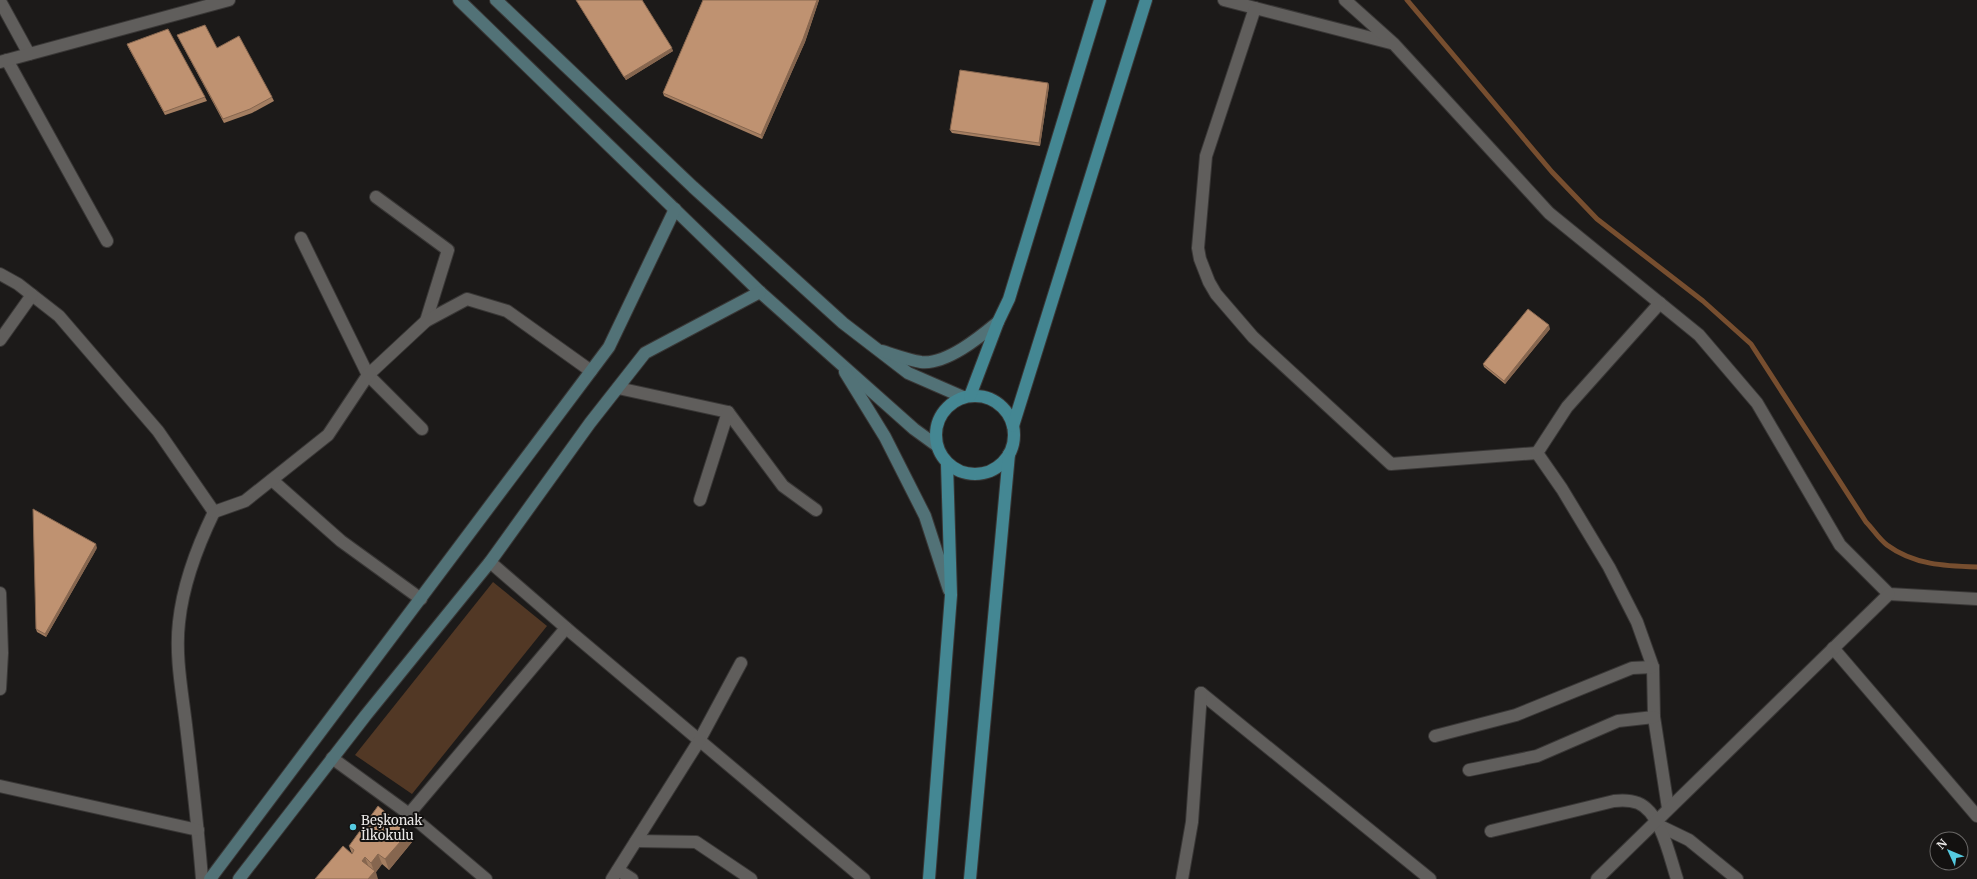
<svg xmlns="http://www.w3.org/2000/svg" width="1977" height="879" viewBox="0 0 1977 879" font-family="Merriweather,serif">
  <rect width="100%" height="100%" fill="#1c1a19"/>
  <!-- green -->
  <path fill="#523825" d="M 493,582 L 547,626 L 412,794 L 355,755 Z"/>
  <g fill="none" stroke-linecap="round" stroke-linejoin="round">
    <!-- stream -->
    <path stroke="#774e2f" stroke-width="5" d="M 1407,0 L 1552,172 L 1597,219 L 1703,301 L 1751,344 L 1866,522 C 1873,529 1879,539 1887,545 C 1914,565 1945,566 1977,567"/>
    <!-- street casing -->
    <g stroke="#393736" stroke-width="14">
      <g id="street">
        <path d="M 1224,0 L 1391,43"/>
        <path d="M 1345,0 L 1394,44 L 1549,213 L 1699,335 L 1757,403 L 1840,545 L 1889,594 L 1977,599"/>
        <path d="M 0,1 L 29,54"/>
        <path d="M 1255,8 L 1206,156 L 1198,248 L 1200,259 L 1209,282 L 1216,294 L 1253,337 L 1391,464 L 1537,453"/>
        <path d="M 7,60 L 107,241"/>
        <path d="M 0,62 L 229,0"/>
        <path d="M 376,197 L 448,250 L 426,321"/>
        <path d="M 301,238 L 368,375 L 422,429"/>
        <path d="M 0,274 L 18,284 L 59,316 L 158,431 L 214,512 C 197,547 183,584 179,622 C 175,656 182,691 186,725 C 192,776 198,827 202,879"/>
        <path d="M 1660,303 L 1567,407 L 1537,453 L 1562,489 L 1609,567 L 1637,622 L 1653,667 L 1654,717 L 1668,808"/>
        <path d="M 0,340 L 32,295"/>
        <path d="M 618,388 L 728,412 L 783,486 L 816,510"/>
        <path d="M 272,480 L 341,541 L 421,599"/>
        <path d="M 700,500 L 728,412"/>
        <path d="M 214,512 L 245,501 L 328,435 L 368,375 L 426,321 L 467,299 L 507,311 L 591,371"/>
        <path d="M 490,562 L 572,633 L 864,879"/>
        <path d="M 0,593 L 2,653 L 0,689"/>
        <path d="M 1833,648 L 1977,816"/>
        <path d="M 1201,693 L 1430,879"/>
        <path d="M 1435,736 L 1516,715 L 1632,668 L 1653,667"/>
        <path d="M 332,758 L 409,814 L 486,879"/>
        <path d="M 1469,770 L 1537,756 L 1618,721 L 1654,717"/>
        <path d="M 0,786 L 198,830"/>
        <path d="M 409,814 L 566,628"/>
        <path d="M 1660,826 L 1689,840 L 1737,879"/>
        <path d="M 1491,831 L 1614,801 C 1622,800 1630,800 1638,803 C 1661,812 1670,858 1677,879"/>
        <path d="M 636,841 L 696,842 L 751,879"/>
        <path d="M 618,870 L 632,879"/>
        <path d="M 612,879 L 699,741 L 741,663"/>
        <path d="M 1182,879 L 1192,822 L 1201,693"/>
        <path d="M 1597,879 L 1889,594"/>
      </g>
    </g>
    <!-- secondary casing -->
    <g stroke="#393736" stroke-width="14">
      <g id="secondary">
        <path d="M 459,0 L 760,292 L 914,429 L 936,445"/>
        <path d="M 496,0 L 693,187 L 843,323 L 908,373 L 963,397"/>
        <path d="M 882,351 C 895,355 908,360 921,362 C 946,365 980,337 998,322"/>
        <path d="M 845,372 L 885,437 L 925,516 L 949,590"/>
        <path d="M 210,879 L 609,347 L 675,209"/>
        <path d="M 239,879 L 366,715 L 490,562 L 590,423 L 645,353 L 760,292"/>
      </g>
    </g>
    <!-- primary casing -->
    <g stroke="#393736" stroke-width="14">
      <g id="primary">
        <circle cx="975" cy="435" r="39"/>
        <path d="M 970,396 L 998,322 L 1009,299 L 1100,0"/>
        <path d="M 1013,426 L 1146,0"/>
        <path d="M 929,879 L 951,595 L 947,464"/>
        <path d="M 970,879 L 1009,454"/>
      </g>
    </g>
    <!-- street -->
    <use href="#street" stroke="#605e5c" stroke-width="12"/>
    <!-- secondary -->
    <use href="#secondary" stroke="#527277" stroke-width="12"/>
    <!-- primary -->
    <use href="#primary" stroke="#448793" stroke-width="12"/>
  </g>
  <!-- wall -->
  <g fill="#a47e61">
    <path d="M 576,0 L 642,0 L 673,51 L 626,80 Z"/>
    <path d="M 703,0 L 819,0 L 805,42 L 762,139 L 664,96 L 663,93 Z"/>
    <path d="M 177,35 L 217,48 L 272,97 L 274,101 L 252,113 L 224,123 L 179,39 Z"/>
    <path d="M 127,44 L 205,97 L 207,101 L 165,115 L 128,47 Z"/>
    <path d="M 1048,83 L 1049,86 L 1040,146 L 952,133 L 950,130 Z"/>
    <path d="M 1550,329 L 1505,384 L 1484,367 L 1483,364 Z"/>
    <path d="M 97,548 L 46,637 L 37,632 L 36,629 Z"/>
    <path d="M 409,832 L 412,842 L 389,870 L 382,864 L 376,872 L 352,854 L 349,846 Z"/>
  </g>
  <!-- shaded-wall -->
  <g fill="#86664f">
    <path d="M 817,0 L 819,0 L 805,42 L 762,139 L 761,135 Z"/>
    <path d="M 672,48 L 673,51 L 626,80 L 624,77 Z"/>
    <path d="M 1048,83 L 1049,86 L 1040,146 L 1039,143 Z"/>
    <path d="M 1549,325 L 1550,329 L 1505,384 L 1504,381 Z"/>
    <path d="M 96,544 L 97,548 L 46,637 L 45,634 Z"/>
    <path d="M 409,832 L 412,842 L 389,870 L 385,859 Z"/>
    <path d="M 378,854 L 382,864 L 376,872 L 378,879 L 368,879 L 374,871 L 371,863 Z"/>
    <path d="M 365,857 L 369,868 L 362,861 Z"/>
  </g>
  <!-- building -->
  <g fill="#bf9271" stroke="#86664f">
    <path d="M 576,0 L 642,0 L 672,48 L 624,77 Z"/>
    <path d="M 703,0 L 817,0 L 803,39 L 761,135 L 663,93 Z"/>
    <path d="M 205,25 L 217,48 L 239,36 L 272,97 L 250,109 L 223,119 L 177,35 Z"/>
    <path d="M 168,29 L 205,97 L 164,112 L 127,44 Z"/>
    <path d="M 960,70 L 1048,83 L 1039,143 L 950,130 Z"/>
    <path d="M 1528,309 L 1549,325 L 1504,381 L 1483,364 Z"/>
    <path d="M 33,509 L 96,544 L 45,634 L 36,629 Z"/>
    <path d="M 378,806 L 409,832 L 385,859 L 378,854 L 371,863 L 365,857 L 362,861 L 375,871 L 368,879 L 315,879 L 343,846 L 352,854 L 354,850 L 349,846 Z"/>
  </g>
  <!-- markers -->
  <circle fill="#55cae0" stroke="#131110" stroke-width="1.5" cx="353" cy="827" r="4"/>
  <g text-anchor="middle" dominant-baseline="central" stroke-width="4" stroke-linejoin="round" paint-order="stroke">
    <!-- poi labels -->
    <g font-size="13" fill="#e9e7e6" stroke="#131110" text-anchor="start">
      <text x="361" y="820">Beşkonak<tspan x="361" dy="15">İlkokulu</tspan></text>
    </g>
  </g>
  <!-- north arrow -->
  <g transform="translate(1949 851) rotate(314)"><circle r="19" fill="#131110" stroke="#696766"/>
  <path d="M0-3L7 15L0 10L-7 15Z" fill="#55cae0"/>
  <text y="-6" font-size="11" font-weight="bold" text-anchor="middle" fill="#e9e7e6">N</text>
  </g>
</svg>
